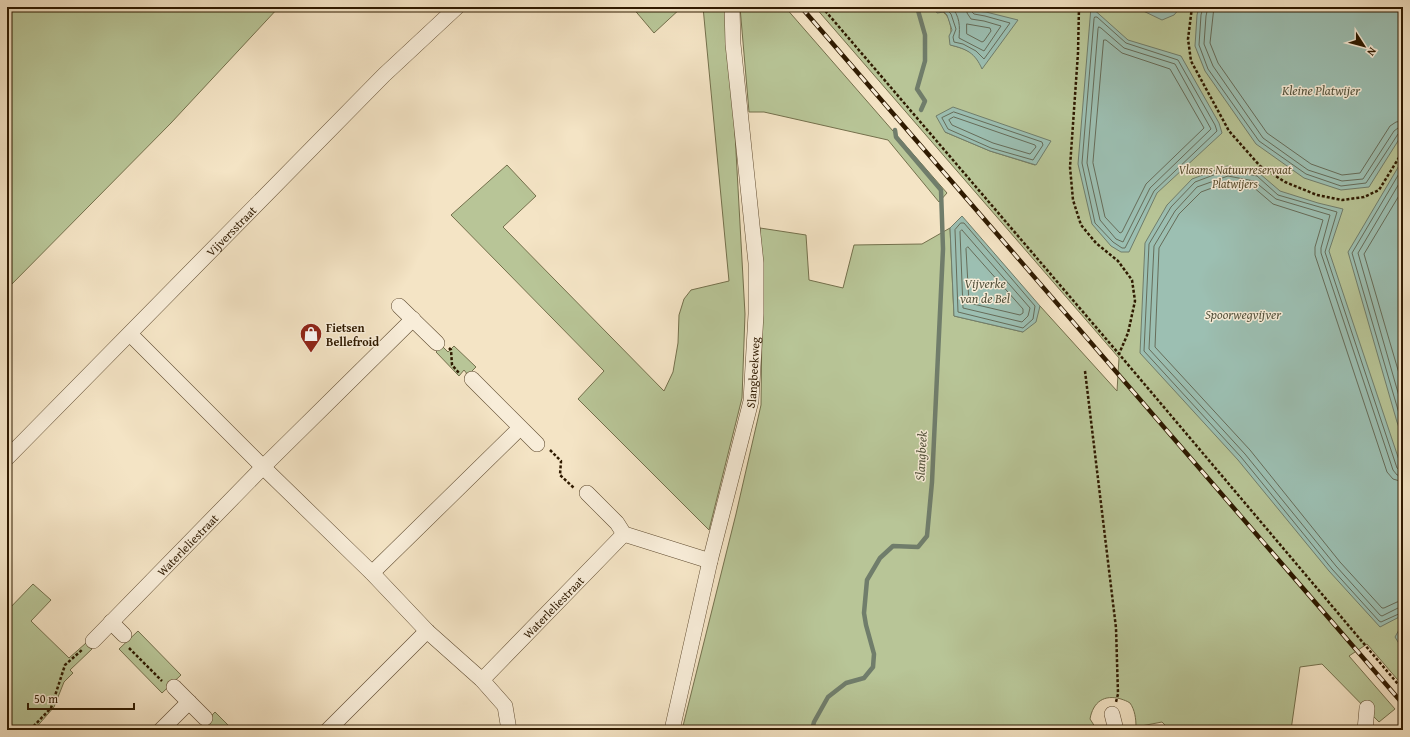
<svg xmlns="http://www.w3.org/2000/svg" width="1410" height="737" viewBox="0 0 1410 737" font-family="'Gentium Book Plus',serif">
  <rect width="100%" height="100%" fill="#f4e4c5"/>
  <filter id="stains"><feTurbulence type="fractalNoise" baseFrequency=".005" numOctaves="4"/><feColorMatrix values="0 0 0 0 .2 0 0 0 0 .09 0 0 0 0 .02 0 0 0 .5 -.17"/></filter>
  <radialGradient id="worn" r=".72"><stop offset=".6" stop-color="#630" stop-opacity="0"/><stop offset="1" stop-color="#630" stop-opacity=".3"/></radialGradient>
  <!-- green -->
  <g fill="#b8c597" stroke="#74704c" fill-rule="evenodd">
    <path d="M 7,7 L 279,7 L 171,123 L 7,289 Z"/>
    <path d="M 632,7 L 682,7 L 654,33 Z"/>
    <path d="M 703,7 L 728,7 L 745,314 L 742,398 L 709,530 L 578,399 L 604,371 L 451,215 L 507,165 L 536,196 L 503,227 L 664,391 L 673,372 L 678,343 L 679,315 L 684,299 L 691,290 L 729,281 Z"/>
    <path d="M 740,7 L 785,7 L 947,193 L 939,202 L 888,140 L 764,112 L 749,112 Z"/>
    <path d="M 815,7 L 935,7 L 934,8 C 937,10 941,10 943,12 C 953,18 951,36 951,45 C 962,48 972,51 979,60 L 986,12 L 974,11 L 981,7 L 1403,7 L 1403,686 L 1367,644 L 1349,656 L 1395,709 L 1379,722 L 1322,664 L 1300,667 L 1291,730 L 1170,730 L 1162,722 L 1136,727 C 1136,719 1135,710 1130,703 C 1127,701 1124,700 1121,699 C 1104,694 1093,702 1090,719 L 1097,730 L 682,730 L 736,514 L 761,405 L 762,319 L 760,228 L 806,235 L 809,280 L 843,288 L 854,245 L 922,244 L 950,228 L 954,316 L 1023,332 L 1040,306 L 1117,391 L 1119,358 ZM 945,132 L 1050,141 L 1035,165 L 990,151 Z"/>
    <path d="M 442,346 L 448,352 L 454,346 L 476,367 L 468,375 L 464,370 L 459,376 L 436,352 Z"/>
    <path d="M 33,584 L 51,600 L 31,621 L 69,658 L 86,643 L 92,649 L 70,670 L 73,673 L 64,682 L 54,707 L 34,730 L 7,730 L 7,611 Z"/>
    <path d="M 138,631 L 181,675 L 162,693 L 119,649 Z"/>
    <path d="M 215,712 L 233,730 L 198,730 Z"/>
  </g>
  <!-- water -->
  <g fill="#9cbfb2" stroke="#707d6b">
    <path d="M 935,7 L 981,7 L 974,11 L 986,12 L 1018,20 L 982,69 C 975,53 967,49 950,45 L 949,36 L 952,30 L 947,15 L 944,12 L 937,13 L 934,8 Z"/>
    <path d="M 1091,7 L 1128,40 L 1181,56 L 1219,123 L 1222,133 L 1157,193 L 1129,252 L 1121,252 L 1111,246 L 1092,224 L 1078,164 Z"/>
    <path d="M 1135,7 L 1181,7 L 1174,15 L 1162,20 Z"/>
    <path d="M 1199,7 L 1403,7 L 1403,133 L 1369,187 L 1341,190 L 1304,178 L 1256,144 L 1205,71 L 1195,46 L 1197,15 Z"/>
    <path d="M 953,107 L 1051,141 L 1036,165 L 990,151 L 945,132 L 936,116 Z"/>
    <path d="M 1403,159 L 1403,438 L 1397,422 L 1348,252 Z"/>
    <path d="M 1227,166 L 1259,173 L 1280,191 L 1318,203 L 1343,209 L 1329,251 L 1403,472 L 1403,615 L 1380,627 L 1329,571 L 1238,460 L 1140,353 L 1145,243 L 1167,205 L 1192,179 Z"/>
    <path d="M 962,216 L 1040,306 L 1036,322 L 1023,332 L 954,316 L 950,228 Z"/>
    <path d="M 1403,626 L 1403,650 L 1395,637 L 1400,628 Z"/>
  </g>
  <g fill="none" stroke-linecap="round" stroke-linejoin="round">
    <!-- shore -->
    <g stroke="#666c59" stroke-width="1">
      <path d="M 938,7 L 946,9 L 951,14 L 956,29 L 953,37 L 954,42 L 963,44 L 976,51 L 984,59 L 1010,23 L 985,16 L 974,14 L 971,11 L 972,7"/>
      <path d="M 951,7 C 960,15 960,27 959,38 L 984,51 L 1001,26 L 984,21 L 971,19 L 967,13 L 967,7"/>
      <path d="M 1203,7 L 1201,15 L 1199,45 L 1208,69 L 1259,141 L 1306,174 L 1341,186 L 1366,183 L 1398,134 L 1403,132"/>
      <path d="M 1208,7 L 1206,16 L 1204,44 L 1213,66 L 1263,138 L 1308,170 L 1342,181 L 1363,179 L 1394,131 L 1398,128 L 1403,127"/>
      <path d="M 1214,7 L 1210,43 L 1218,63 L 1267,133 L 1311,164 L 1342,175 L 1360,173 L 1390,126 L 1396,122 L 1403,121"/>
      <path d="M 1095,17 L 1097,17 L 1126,43 L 1178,60 L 1215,125 L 1217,131 L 1154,191 L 1125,248 L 1122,248 L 1113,242 L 1095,223 L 1082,163 L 1094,19 Z"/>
      <path d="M 967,24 L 990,28 L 991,31 L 984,41 L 982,42 L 967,34 Z"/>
      <path d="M 1099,27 L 1101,28 L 1124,48 L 1175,64 L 1211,129 L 1150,188 L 1123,242 L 1116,239 L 1100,220 L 1087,163 L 1098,29 Z"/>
      <path d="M 1104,40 L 1106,40 L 1122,53 L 1170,69 L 1204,128 L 1146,184 L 1122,232 L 1120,233 L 1105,217 L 1093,163 Z"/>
      <path d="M 954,112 L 1042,142 L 1043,145 L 1033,160 L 991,148 L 948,129 L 942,118 Z"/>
      <path d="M 954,117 L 1035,145 L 1036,147 L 1030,154 L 993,143 L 952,125 L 949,120 Z"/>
      <path d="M 1403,167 L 1352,253 L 1403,427"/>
      <path d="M 1403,177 L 1358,253 L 1403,410"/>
      <path d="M 1403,189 L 1364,254 L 1403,387"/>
      <path d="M 961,223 L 964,223 L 1035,306 L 1033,319 L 1023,328 L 958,312 L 955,230 Z"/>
      <path d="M 962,230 L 1030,308 L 1028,316 L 1022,322 L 963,308 L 960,232 Z"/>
      <path d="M 968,247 L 1023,309 L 1023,313 L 1020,315 L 969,303 L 966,249 Z"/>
      <path d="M 1403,471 L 1400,470 L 1397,468 L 1325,252 L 1337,212 L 1278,195 L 1257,176 L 1227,170 L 1195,182 L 1171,207 L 1149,244 L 1144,351 L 1241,457 L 1332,569 L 1379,621 L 1381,622 L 1403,612"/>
      <path d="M 1403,476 L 1397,475 L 1393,470 L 1321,253 L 1321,248 L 1330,215 L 1276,199 L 1254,181 L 1228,176 L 1197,187 L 1175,211 L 1154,246 L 1149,349 L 1245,454 L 1336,566 L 1380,615 L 1382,616 L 1398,608 L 1403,607"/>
      <path d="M 1403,482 L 1393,479 L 1387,472 L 1315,255 L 1315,247 L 1323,220 L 1273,204 L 1252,186 L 1228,182 L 1201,192 L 1179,214 L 1159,248 L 1155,347 L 1250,450 L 1340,562 L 1382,608 L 1384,608 L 1397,602 L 1403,601"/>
    </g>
    <!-- stream -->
    <g stroke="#707d6b" stroke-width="4.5">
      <path d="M 917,7 L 925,35 L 925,61 L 917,89 L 925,101 L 921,110"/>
      <path d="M 812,730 L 814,722 L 828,697 L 846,683 L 864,678 L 873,667 L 874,654 L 866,625 L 864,613 L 867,580 L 880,558 L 893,546 L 918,547 L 927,536 L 932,482 L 943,249 L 941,190 L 896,137 L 895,130"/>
    </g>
    <!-- street casing -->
    <g stroke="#604c31" stroke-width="16">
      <g id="street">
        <path d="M 399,306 L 437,343"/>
        <path d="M 130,334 L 263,467 L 372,573 L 427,631 L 482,680 L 505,706 L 509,730"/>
        <path d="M 472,379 L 537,444"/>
        <path id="s1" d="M 7,458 L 384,75 L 457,7"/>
        <path d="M 587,493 L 617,523 L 624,534 L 710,561"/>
        <path d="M 372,573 L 520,428"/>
        <path d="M 111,622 L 124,635"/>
        <path id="s2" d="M 93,641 L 263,467 L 413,319"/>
        <path id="s3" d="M 482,680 L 624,534"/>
        <path d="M 174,687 L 205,718"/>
        <path d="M 1112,714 L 1116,730"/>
        <path d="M 161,730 L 189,702"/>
        <path d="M 328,730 L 427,631"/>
        <path id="s4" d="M 672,730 L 710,561 L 751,401 L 756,314 L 756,263 L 733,44 L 732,7"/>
        <path d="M 1365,730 L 1367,708"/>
      </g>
    </g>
    <!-- path -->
    <g stroke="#2f1a00" stroke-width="2.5" stroke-dasharray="3 2" stroke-linecap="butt">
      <path d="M 822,7 L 1119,354 L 1403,690"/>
      <path d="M 1079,7 L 1078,53 L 1070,167 L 1073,200 L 1081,225 L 1096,243 L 1118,261 L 1132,280 L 1135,301 L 1128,333 L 1119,354"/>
      <path d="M 1192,7 L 1188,39 L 1191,61 L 1229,131 L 1260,166 L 1285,182 L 1317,195 L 1342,200 L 1364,197 L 1379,190 L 1403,151"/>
      <path d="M 449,348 L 451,350 L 452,365 L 459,373"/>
      <path d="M 1085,371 L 1116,628 L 1118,694 L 1116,702"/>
      <path d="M 550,450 L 561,461 L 560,475 L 574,488"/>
      <path d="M 129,648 L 162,681"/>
      <path d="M 30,730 L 51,708 L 65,665 L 83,649"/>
    </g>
    <!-- street -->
    <use href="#street" stroke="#f8edd9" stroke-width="15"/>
    <!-- rail casing -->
    <g stroke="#2f1a00" stroke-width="4.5">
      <path id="rail" d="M 801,7 L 1403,704"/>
    </g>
    <!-- rail -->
    <use href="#rail" stroke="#f8edd9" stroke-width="3" stroke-dasharray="9" stroke-linecap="butt"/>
  </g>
  <!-- icons -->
  <defs>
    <g id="shop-pin" transform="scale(1.15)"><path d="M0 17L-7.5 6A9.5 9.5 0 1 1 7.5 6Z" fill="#8f2418" stroke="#f8edd9"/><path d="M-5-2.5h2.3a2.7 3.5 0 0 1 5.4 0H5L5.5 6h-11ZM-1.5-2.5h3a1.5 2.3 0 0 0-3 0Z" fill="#fff"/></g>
  </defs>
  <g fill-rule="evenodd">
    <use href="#shop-pin" x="311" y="334"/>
  </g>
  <g text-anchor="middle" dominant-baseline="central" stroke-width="3" stroke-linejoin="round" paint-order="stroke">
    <!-- park labels -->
    <g font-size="12" font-style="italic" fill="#584d2d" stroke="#f8edd9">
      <text x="1235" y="169">Vlaams Natuurreservaat<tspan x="1235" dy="14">Platwijers</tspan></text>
    </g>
    <!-- street labels -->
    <g font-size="12" fill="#2f1a00" stroke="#f8edd9">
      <text stroke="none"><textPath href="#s1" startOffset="319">Vijversstraat</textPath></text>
      <text stroke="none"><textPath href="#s4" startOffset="367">Slangbeekweg</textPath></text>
      <text stroke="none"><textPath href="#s2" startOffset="135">Waterleliestraat</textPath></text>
      <text stroke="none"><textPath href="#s3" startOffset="102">Waterleliestraat</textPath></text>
    </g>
    <!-- poi labels -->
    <g font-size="12" font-weight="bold" fill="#2f1a00" stroke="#f8edd9" text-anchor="start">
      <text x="326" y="327">Fietsen<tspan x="326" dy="14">Bellefroid</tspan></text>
    </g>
    <!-- water labels -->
    <g font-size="13" font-style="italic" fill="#55543e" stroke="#f8edd9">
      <text x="1321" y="90">Kleine Platwijer</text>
      <text x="985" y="283">Vijverke<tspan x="985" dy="15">van de Bel</tspan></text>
      <text x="1243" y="314">Spoorwegvijver</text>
      <text transform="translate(921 456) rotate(-87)">Slangbeek</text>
    </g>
  </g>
  <!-- margin -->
  <rect width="1410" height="737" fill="none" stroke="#f4e4c5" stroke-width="24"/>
  <rect x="8" y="8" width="1394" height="721" fill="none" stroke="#2f1a00" stroke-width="2"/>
  <rect x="12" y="12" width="1386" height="713" fill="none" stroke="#2f1a00"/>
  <!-- north arrow -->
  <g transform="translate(1364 46) rotate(126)" stroke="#f8edd9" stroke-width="3" paint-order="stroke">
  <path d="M0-3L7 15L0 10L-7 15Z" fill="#2f1a00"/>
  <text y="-6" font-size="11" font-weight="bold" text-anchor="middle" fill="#2f1a00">N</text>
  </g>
  <!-- scale -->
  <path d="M28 703v6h106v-6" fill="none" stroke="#2f1a00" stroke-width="2"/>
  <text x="34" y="703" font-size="12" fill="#2f1a00" stroke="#f8edd9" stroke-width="3" paint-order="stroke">50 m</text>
  <rect width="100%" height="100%" filter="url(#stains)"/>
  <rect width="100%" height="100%" fill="url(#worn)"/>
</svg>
